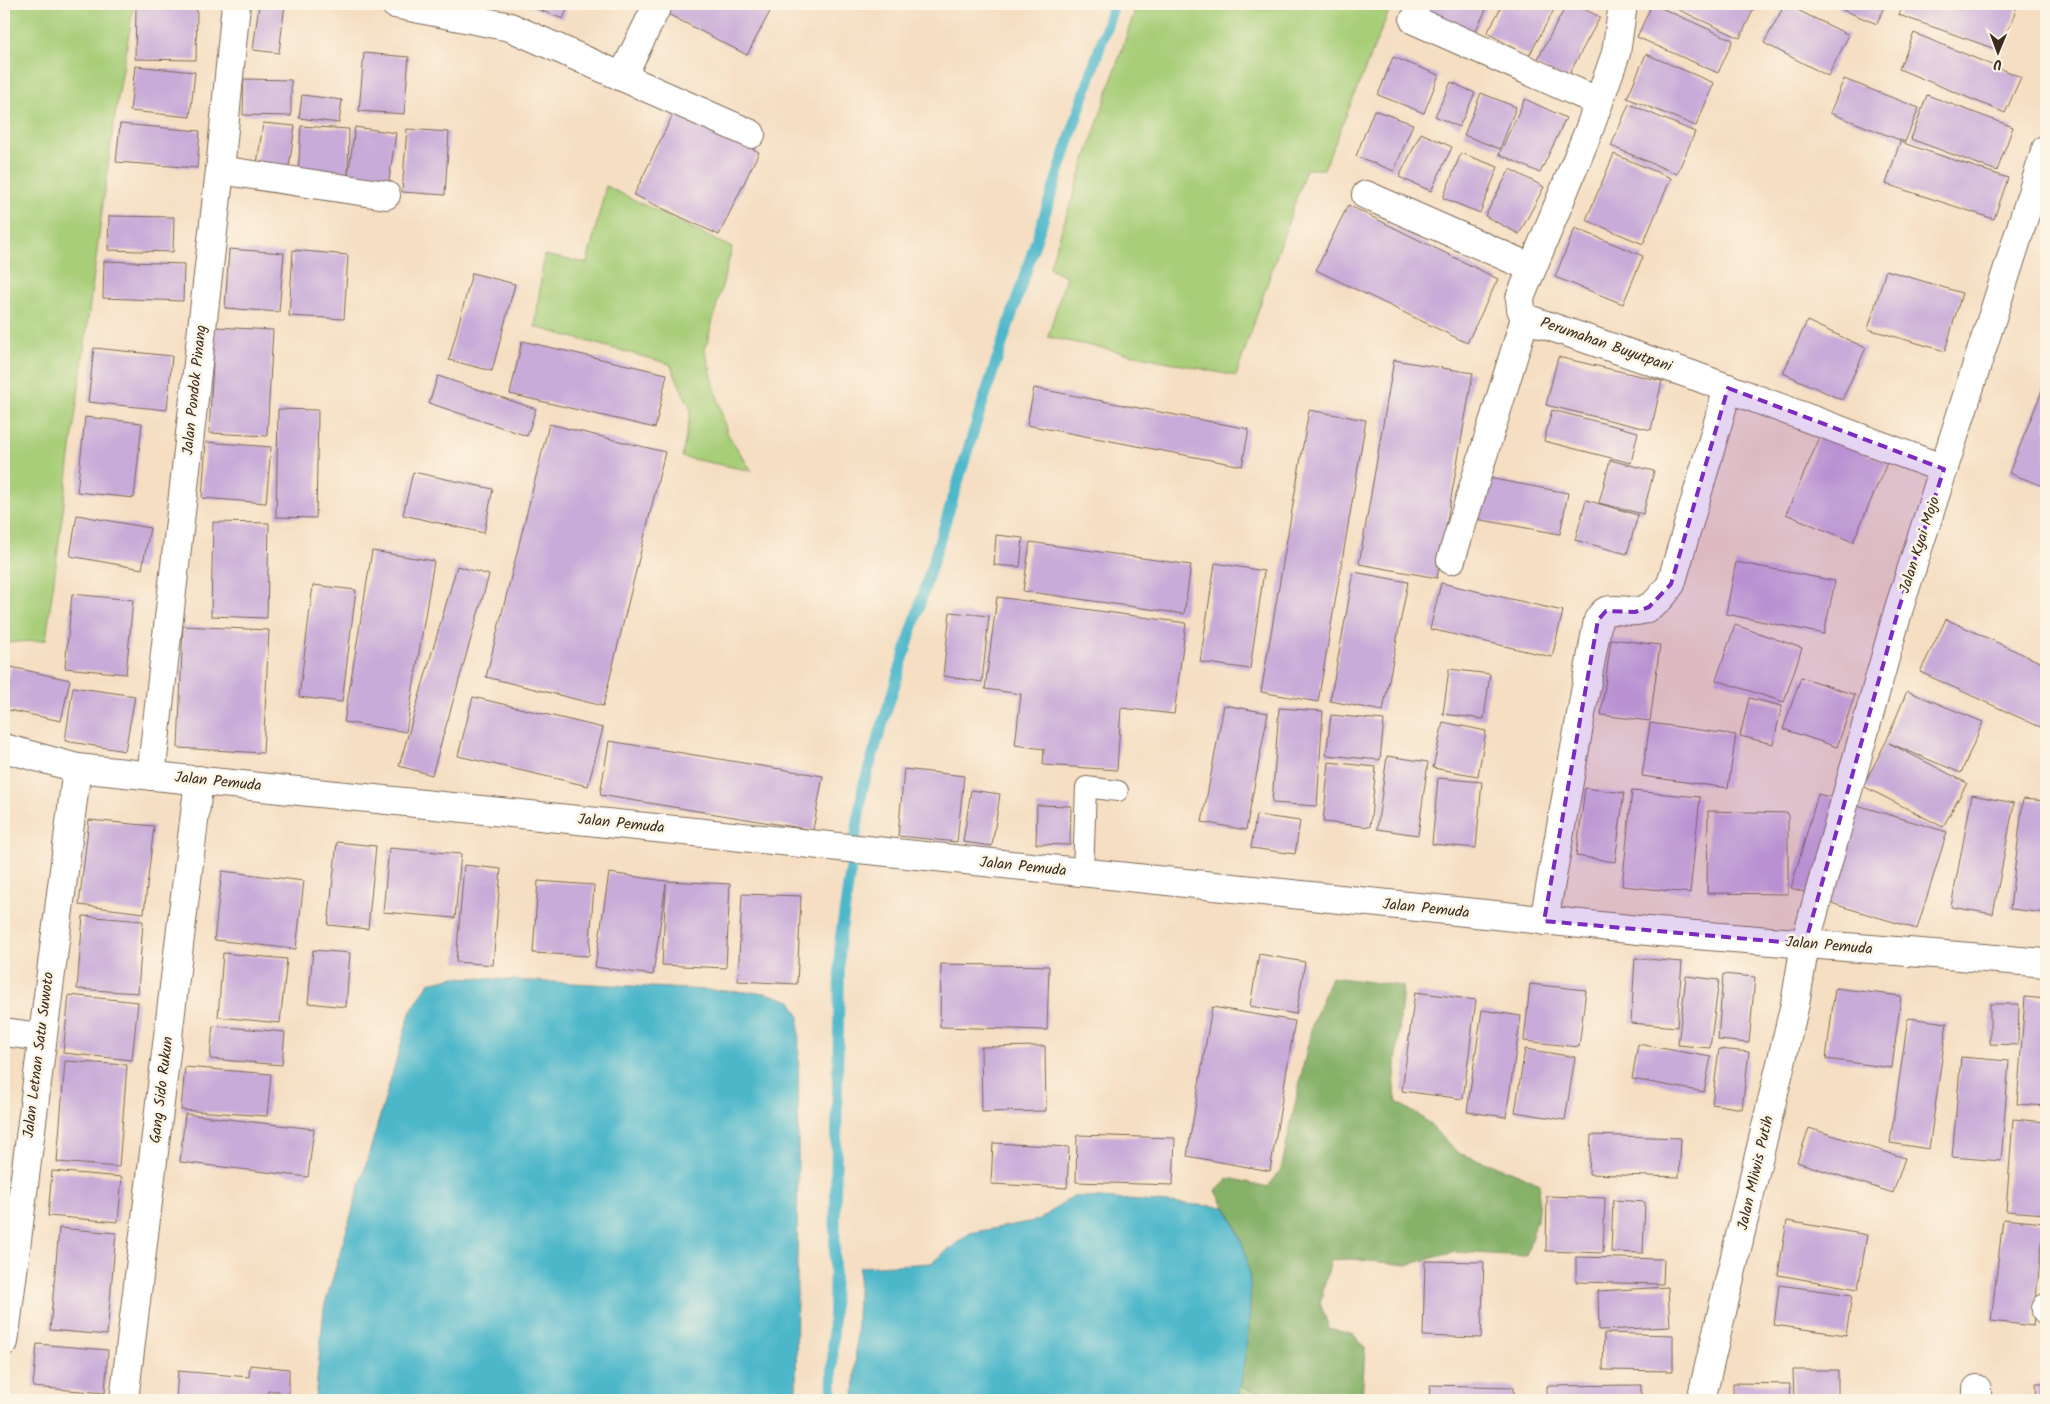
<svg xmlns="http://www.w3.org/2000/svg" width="2050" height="1404" viewBox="0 0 2050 1404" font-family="Kalam,sans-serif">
  <rect width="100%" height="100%" fill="#fcf5e5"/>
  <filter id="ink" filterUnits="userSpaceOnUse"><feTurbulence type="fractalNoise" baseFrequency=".02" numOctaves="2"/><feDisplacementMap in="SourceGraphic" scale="10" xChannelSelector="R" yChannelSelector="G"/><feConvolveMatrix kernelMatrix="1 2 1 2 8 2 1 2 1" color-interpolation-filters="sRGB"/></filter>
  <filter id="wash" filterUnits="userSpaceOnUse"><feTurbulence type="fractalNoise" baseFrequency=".0096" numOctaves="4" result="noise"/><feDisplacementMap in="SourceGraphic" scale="20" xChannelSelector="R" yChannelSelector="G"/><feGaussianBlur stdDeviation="1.12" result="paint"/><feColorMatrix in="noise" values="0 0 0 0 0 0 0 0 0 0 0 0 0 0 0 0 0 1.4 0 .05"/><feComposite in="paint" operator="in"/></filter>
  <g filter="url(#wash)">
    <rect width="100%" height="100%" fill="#f5dec2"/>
    <!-- green -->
    <g fill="#a8ce79" stroke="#727c4c">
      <path d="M 4,4 L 134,4 L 113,128 L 46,640 L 4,643 Z"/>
      <path d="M 1137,4 L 1392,4 L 1324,169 L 1306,169 L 1236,376 L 1048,337 L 1066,276 L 1049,268 Z"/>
      <path d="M 606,186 L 732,248 L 705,350 L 727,433 L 752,471 L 682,457 L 691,410 L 670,364 L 535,327 L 544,255 L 587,263 Z"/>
      <path d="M 1240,1387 L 1291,1400 L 1238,1400 Z"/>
    </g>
    <!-- forest -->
    <path fill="#86b169" stroke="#606e44" d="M 1331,977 L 1403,986 L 1394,1088 L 1397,1102 L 1424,1119 L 1458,1153 L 1511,1171 L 1540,1184 L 1537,1220 L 1526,1256 L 1455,1252 L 1406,1265 L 1352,1259 L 1331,1260 L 1320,1303 L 1329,1328 L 1354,1335 L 1365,1348 L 1362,1400 L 1291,1400 L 1240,1387 L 1249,1311 L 1237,1227 L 1216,1191 L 1229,1178 L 1268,1187 L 1281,1170 L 1312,1025 Z"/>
    <!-- water -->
    <g fill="#4db7ca" stroke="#447074">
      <path d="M 455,977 L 766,993 L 791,1001 L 799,1016 L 796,1400 L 315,1400 L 324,1308 L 410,1013 L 429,983 Z"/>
      <path d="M 1073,1196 L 1225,1207 C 1237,1227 1246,1248 1249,1271 C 1254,1304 1244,1367 1238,1400 L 854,1400 L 859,1267 L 931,1263 L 970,1233 L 1039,1220 Z"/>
    </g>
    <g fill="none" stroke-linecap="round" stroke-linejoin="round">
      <!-- stream -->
      <path stroke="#4db7ca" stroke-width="11" d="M 832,1400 L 840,940 L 863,787 L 980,411 L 1114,4"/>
    </g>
    <g id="blocks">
      <!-- building -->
      <g fill="#c8abd8">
        <path d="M 259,4 L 285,4 L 279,53 L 253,50 Z"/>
        <path d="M 524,4 L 569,4 L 563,19 Z"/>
        <path d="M 666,4 L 770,4 L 773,6 L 747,55 L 662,11 Z"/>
        <path d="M 1414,4 L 1489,4 L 1474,34 Z"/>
        <path d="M 1503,4 L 1557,4 L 1529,56 L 1487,33 Z"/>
        <path d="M 1567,4 L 1574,4 L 1600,17 L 1566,80 L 1535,64 Z"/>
        <path d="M 1652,4 L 1733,40 L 1718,73 L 1637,37 Z"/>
        <path d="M 1666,4 L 1756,4 L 1740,38 Z"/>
        <path d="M 1785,4 L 1849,35 L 1828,76 L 1764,43 Z"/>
        <path d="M 1840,4 L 1885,4 L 1877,24 L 1838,8 Z"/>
        <path d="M 1903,4 L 2018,4 L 2001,51 L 1899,15 Z"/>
        <path d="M 136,7 L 197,8 L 196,60 L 135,59 Z"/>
        <path d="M 1914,33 L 2021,77 L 2005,113 L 1899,69 Z"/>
        <path d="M 364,53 L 409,57 L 404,114 L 359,111 Z"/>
        <path d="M 1646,54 L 1714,83 L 1696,126 L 1627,98 Z"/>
        <path d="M 1393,57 L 1439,75 L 1424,113 L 1378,95 Z"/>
        <path d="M 135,66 L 195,72 L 190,117 L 130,111 Z"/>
        <path d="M 244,79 L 291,80 L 291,116 L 243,115 Z"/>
        <path d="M 1844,79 L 1919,108 L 1905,142 L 1830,113 Z"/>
        <path d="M 1451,82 L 1475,93 L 1459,127 L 1435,116 Z"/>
        <path d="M 1481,93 L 1516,107 L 1500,149 L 1464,135 Z"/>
        <path d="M 302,95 L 342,100 L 339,123 L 299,118 Z"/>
        <path d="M 1927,95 L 2013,127 L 1997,171 L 1911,139 Z"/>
        <path d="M 1525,99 L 1566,118 L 1540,173 L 1499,154 Z"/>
        <path d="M 1629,104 L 1695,132 L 1677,174 L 1611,146 Z"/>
        <path d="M 1374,110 L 1413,124 L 1394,171 L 1356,156 Z"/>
        <path d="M 674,112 L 759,152 L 719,235 L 634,195 Z"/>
        <path d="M 263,123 L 295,126 L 288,174 L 256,171 Z"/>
        <path d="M 120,124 L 200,131 L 197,168 L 116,162 Z"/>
        <path d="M 301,126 L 349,129 L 348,177 L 355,127 L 396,133 L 388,186 L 298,177 Z"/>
        <path d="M 407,129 L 449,132 L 445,195 L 402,192 Z"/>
        <path d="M 1421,133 L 1452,147 L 1431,191 L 1399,177 Z"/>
        <path d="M 1900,142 L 2008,178 L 1994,219 L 1886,184 Z"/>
        <path d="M 1461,153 L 1498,167 L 1480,213 L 1443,198 Z"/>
        <path d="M 1614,154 L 1671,178 L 1643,244 L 1586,220 Z"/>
        <path d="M 1510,169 L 1544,187 L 1519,234 L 1485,216 Z"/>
        <path d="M 1348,205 L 1498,279 L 1467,343 L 1316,270 Z"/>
        <path d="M 109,216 L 174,217 L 173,252 L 108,250 Z"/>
        <path d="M 1575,228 L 1643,256 L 1623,304 L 1555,277 Z"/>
        <path d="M 229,249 L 284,253 L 279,312 L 225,308 Z"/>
        <path d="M 293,250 L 348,255 L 344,319 L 289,316 Z"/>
        <path d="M 104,261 L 184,264 L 183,301 L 103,298 Z"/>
        <path d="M 1886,270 L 1962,293 L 1945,351 L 1868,329 Z"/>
        <path d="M 472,273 L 515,284 L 492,371 L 449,360 Z"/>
        <path d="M 1807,321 L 1866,348 L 1842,400 L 1783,373 Z"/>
        <path d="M 215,327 L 273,330 L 267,436 L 209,433 Z"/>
        <path d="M 522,341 L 667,374 L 655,428 L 510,394 Z"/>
        <path d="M 94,348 L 172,356 L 167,410 L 88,402 Z"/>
        <path d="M 1558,357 L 1662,381 L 1651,430 L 1546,405 Z"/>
        <path d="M 1394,360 L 1473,373 L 1437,578 L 1359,564 Z"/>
        <path d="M 438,376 L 536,409 L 527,436 L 429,403 Z"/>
        <path d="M 2046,381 L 2046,487 L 2009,473 Z"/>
        <path d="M 1034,388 L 1249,429 L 1242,466 L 1027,425 Z"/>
        <path d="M 278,409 L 318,410 L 316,518 L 276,517 Z"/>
        <path d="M 1309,410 L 1366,420 L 1318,702 L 1261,692 Z"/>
        <path d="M 1552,410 L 1638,432 L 1631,463 L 1544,441 Z"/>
        <path d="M 85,417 L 142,423 L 134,498 L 77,492 Z"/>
        <path d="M 549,424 L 665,452 L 603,706 L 486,677 Z"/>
        <path d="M 1821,435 L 1887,463 L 1853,542 L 1786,514 Z"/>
        <path d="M 206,442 L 271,447 L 266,503 L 202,498 Z"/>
        <path d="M 1610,460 L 1654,471 L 1643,514 L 1599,503 Z"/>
        <path d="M 413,472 L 493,489 L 484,533 L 403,515 Z"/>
        <path d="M 1483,477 L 1568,493 L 1560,534 L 1476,519 Z"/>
        <path d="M 1586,500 L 1638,515 L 1627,554 L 1575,540 Z"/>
        <path d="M 77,515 L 150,528 L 142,569 L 70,556 Z"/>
        <path d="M 213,522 L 269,523 L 267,618 L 211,616 Z"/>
        <path d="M 996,535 L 1023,538 L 1020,567 L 994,565 Z"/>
        <path d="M 1030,542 L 1191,565 L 1184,614 L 1023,591 Z"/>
        <path d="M 372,551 L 434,561 L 406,732 L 344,722 Z"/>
        <path d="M 1736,562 L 1835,581 L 1824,634 L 1726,614 Z"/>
        <path d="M 1215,563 L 1264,571 L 1250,669 L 1200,662 Z"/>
        <path d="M 457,566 L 489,575 L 432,775 L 399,766 Z"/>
        <path d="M 1354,572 L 1408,582 L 1383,711 L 1330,701 Z"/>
        <path d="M 1441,583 L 1563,611 L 1552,657 L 1430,629 Z"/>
        <path d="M 313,585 L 356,590 L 342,702 L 299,697 Z"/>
        <path d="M 72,594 L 133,600 L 126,674 L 65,668 Z"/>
        <path d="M 997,597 L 1186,623 L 1174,714 L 1121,708 L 1117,770 L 1043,765 L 1044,749 L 1015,745 L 1021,694 L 985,689 Z"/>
        <path d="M 950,612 L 989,616 L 982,682 L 943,676 Z"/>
        <path d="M 1946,619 L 2046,665 L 2046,714 L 2040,727 L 1920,672 Z"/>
        <path d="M 1735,625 L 1802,648 L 1784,702 L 1716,680 Z"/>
        <path d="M 183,626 L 269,630 L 263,753 L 178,748 Z"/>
        <path d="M 1611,639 L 1660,645 L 1650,721 L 1601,715 Z"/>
        <path d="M 11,667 L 70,680 L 61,721 L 4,709 L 4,699 Z"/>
        <path d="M 1449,669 L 1490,674 L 1484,719 L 1443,714 Z"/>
        <path d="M 1801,677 L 1855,695 L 1837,747 L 1783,729 Z"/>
        <path d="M 73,687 L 135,696 L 125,751 L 65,741 Z"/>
        <path d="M 1907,691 L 1983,722 L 1961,773 L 1889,743 L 1967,783 L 1943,827 L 1863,786 L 1886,742 Z"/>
        <path d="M 473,697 L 603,728 L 588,786 L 458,756 Z"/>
        <path d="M 1749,698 L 1782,706 L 1773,744 L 1740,736 Z"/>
        <path d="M 1224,705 L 1268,713 L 1246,830 L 1202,822 Z"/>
        <path d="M 1279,708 L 1323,711 L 1317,806 L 1272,803 Z"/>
        <path d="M 1331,715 L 1384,720 L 1380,760 L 1326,755 Z"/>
        <path d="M 1443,722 L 1486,731 L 1478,776 L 1433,768 Z"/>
        <path d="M 1650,723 L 1736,735 L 1728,788 L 1642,776 Z"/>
        <path d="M 609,741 L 823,776 L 813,830 L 600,795 Z"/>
        <path d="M 1387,756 L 1428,762 L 1418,835 L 1377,829 Z"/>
        <path d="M 1329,762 L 1376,767 L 1370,827 L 1323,822 Z"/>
        <path d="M 904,769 L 964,776 L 957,842 L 898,836 Z"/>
        <path d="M 1438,778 L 1482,782 L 1476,848 L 1432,844 Z"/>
        <path d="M 1585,788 L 1624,793 L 1615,862 L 1576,856 Z"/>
        <path d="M 971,790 L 1000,794 L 992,846 L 963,842 Z"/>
        <path d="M 1632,791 L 1700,797 L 1690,893 L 1622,886 Z"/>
        <path d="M 1818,794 L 1841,800 L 1814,895 L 1791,888 Z"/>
        <path d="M 1972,795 L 2014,803 L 1993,914 L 1951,907 Z"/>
        <path d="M 2023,799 L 2046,801 L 2046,913 L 2010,909 Z"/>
        <path d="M 1037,805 L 1071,806 L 1070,845 L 1036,844 Z"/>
        <path d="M 1857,805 L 1947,832 L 1917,929 L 1827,902 Z"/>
        <path d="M 1708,811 L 1788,813 L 1788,894 L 1707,893 Z"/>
        <path d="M 1256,815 L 1300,821 L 1295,854 L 1251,848 Z"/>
        <path d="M 89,820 L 154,826 L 144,913 L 79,905 Z"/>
        <path d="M 337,842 L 376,846 L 368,929 L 328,925 Z"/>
        <path d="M 389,848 L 461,854 L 455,918 L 383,912 Z"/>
        <path d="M 464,865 L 501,869 L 493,965 L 456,962 Z"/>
        <path d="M 222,871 L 304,881 L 296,949 L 214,940 Z"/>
        <path d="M 609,873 L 666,881 L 730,884 L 726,968 L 662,965 L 666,884 L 653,975 L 595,967 Z"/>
        <path d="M 538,881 L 594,885 L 589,956 L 533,953 Z"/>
        <path d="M 742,894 L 801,896 L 797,984 L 738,981 Z"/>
        <path d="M 83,916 L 143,921 L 138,993 L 77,989 Z"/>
        <path d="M 313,950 L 350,953 L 346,1007 L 308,1003 Z"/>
        <path d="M 223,953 L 287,959 L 280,1023 L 218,1017 Z"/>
        <path d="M 1259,954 L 1305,962 L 1296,1014 L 1250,1006 Z"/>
        <path d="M 1635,958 L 1682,962 L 1677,1027 L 1631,1023 Z"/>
        <path d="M 941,964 L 1049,966 L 1047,1030 L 940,1027 Z"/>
        <path d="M 1723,974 L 1755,977 L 1749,1043 L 1718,1040 Z"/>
        <path d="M 1686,976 L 1719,980 L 1710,1048 L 1678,1045 Z"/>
        <path d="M 1530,984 L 1586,990 L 1579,1047 L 1524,1041 Z"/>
        <path d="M 1835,988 L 1901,996 L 1892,1068 L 1826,1059 Z"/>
        <path d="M 1415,992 L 1476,1000 L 1463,1099 L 1402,1091 Z"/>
        <path d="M 69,995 L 138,1002 L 132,1060 L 63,1053 Z"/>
        <path d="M 2025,997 L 2046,999 L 2046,1106 L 2017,1104 Z"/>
        <path d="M 1990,1004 L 2019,1004 L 2018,1045 L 1990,1044 Z"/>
        <path d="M 1212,1007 L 1295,1021 L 1270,1171 L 1187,1156 Z"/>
        <path d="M 1482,1010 L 1521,1016 L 1506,1117 L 1467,1112 Z"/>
        <path d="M 1908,1018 L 1947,1023 L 1929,1149 L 1890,1143 Z"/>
        <path d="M 213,1026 L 285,1032 L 282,1065 L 210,1059 Z"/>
        <path d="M 1638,1044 L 1711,1057 L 1704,1092 L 1632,1079 Z"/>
        <path d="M 1045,1046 L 1046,1111 L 982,1112 L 981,1047 Z"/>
        <path d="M 1525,1049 L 1575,1057 L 1565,1120 L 1515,1112 Z"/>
        <path d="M 1719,1049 L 1749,1052 L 1742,1109 L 1712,1104 Z"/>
        <path d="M 1961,1057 L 2009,1061 L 2001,1161 L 1952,1157 Z"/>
        <path d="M 65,1061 L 127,1065 L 119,1167 L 57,1162 Z"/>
        <path d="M 185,1067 L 271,1074 L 267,1116 L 181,1110 Z"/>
        <path d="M 185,1114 L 314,1129 L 308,1177 L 180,1162 Z"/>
        <path d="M 2013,1119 L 2046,1122 L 2046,1214 L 2006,1211 Z"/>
        <path d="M 1809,1128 L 1905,1158 L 1893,1193 L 1797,1162 Z"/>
        <path d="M 1077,1135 L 1175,1138 L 1173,1185 L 1076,1182 Z"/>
        <path d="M 1591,1135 L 1681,1138 L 1679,1177 L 1589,1174 Z"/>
        <path d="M 993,1143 L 1069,1147 L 1067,1188 L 991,1184 Z"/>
        <path d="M 52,1171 L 122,1177 L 118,1222 L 48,1216 Z"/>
        <path d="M 1547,1196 L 1605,1198 L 1603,1253 L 1546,1251 Z"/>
        <path d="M 1613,1200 L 1645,1202 L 1643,1253 L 1611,1252 Z"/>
        <path d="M 2003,1219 L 2044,1223 L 2033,1326 L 1991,1321 Z"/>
        <path d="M 1787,1221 L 1867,1235 L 1858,1289 L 1778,1275 Z"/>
        <path d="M 59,1228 L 116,1233 L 107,1335 L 50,1330 Z"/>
        <path d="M 1576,1257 L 1664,1259 L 1663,1284 L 1576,1282 Z"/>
        <path d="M 1425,1261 L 1484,1262 L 1481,1338 L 1423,1336 Z"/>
        <path d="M 1779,1285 L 1852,1295 L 1846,1335 L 1774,1325 Z"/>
        <path d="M 1668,1287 L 1670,1327 L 1599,1330 L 1598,1291 Z"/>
        <path d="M 1604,1333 L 1673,1335 L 1673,1371 L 1603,1370 Z"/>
        <path d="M 37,1344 L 108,1350 L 105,1393 L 33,1387 Z"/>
        <path d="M 250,1365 L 289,1369 L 289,1400 L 278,1400 L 279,1391 L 268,1391 L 268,1400 L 176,1400 L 178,1371 L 249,1377 Z"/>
        <path d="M 1793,1370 L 1838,1370 L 1838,1400 L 1794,1400 Z"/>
        <path d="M 1733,1383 L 1790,1384 L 1789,1400 L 1733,1400 Z"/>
        <path d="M 2036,1383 L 2046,1383 L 2046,1400 L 2037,1400 Z"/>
        <path d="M 1430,1385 L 1514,1387 L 1514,1400 L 1429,1400 Z"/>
        <path d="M 1641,1385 L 1641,1400 L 1547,1400 L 1547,1386 Z"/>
      </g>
    </g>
  </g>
  <g filter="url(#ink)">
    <use href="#blocks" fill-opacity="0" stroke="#7c6957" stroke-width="1"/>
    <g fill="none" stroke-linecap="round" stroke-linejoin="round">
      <!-- lane casing -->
      <g stroke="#7c6957" stroke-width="22">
        <path id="lane" d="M 1083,873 L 1086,787 L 1118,791"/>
      </g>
      <!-- street casing -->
      <g stroke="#7c6957" stroke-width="30">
        <g id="street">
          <path d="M 395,4 L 510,27 L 751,134"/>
          <path d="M 1623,4 L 1616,53 L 1589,130 L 1520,298 L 1521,309 L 1525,318 L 1695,376 L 1944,469"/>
          <path d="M 1414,20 L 1599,102"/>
          <path d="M 622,77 L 658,4"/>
          <path d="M 220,170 L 386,195"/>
          <path d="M 1366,195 L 1532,268"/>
          <path d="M 1451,560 L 1525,318"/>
          <path d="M 1544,921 L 1598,620 C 1600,617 1602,613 1606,611 C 1620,607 1634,616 1649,607 C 1659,602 1665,592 1671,584 L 1728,388"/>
          <path d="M 4,1032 L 41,1037"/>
          <path d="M 2046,1311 L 2046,1308"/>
          <path d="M 124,1400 L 199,780"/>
          <path d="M 1977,1400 L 1977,1389"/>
        </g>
      </g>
      <!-- secondary casing -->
      <g stroke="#7c6957" stroke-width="30">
        <g id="secondary">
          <path d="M 151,776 L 220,170 L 236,4"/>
          <path d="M 4,1342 L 77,768"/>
          <path d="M 1701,1400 L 1795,1004 L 1805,944 L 1899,608 L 2046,149"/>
        </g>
      </g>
      <!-- primary casing -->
      <g stroke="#7c6957" stroke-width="30">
        <path id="primary" d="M 4,748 L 77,768 L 1658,932 L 2046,963"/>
      </g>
      <!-- lane -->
      <use href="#lane" stroke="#fff" stroke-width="20"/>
      <!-- street -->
      <use href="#street" stroke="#fff" stroke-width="28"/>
      <!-- secondary -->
      <use href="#secondary" stroke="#fff" stroke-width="28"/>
      <!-- primary -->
      <use href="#primary" stroke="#fff" stroke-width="28"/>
    </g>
  </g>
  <!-- marked area -->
  <path fill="#7b2cbf" fill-opacity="0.2" stroke="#7b2cbf" stroke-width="4" stroke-dasharray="10 6" stroke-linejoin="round" d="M 1728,388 L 1944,469 L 1899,608 L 1805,944 L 1544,921 L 1598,620 L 1606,611 L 1635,612 L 1649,607 L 1671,584 Z"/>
  <g text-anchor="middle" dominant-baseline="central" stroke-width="5" stroke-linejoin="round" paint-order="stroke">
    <!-- street labels -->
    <g font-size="15" fill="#3b2a1e" stroke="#fcf5e5">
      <text transform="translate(1606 345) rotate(19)">Perumahan Buyutpani</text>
      <text transform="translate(195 390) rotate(-84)">Jalan Pondok Pinang</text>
      <text transform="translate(1920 545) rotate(-72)">Jalan Kyai Mojo</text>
      <text transform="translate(218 782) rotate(6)">Jalan Pemuda</text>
      <text transform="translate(621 824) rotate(6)">Jalan Pemuda</text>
      <text transform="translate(1023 867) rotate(6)">Jalan Pemuda</text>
      <text transform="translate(1426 909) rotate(6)">Jalan Pemuda</text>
      <text transform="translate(1829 946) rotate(5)">Jalan Pemuda</text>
      <text transform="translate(39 1055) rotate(-83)">Jalan Letnan Satu Suwoto</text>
      <text transform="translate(162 1090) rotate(-83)">Gang Sido Rukun</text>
      <text transform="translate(1756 1173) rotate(-77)">Jalan Mliwis Putih</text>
    </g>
  </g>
  <!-- margin -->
  <rect width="2050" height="1404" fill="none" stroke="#fcf5e5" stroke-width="20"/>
  <!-- north arrow -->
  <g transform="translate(1998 52) rotate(181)" stroke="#fcf5e5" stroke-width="4" paint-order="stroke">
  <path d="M0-4L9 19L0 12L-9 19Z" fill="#3b2a1e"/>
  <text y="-8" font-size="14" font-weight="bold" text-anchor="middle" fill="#3b2a1e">U</text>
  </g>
</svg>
